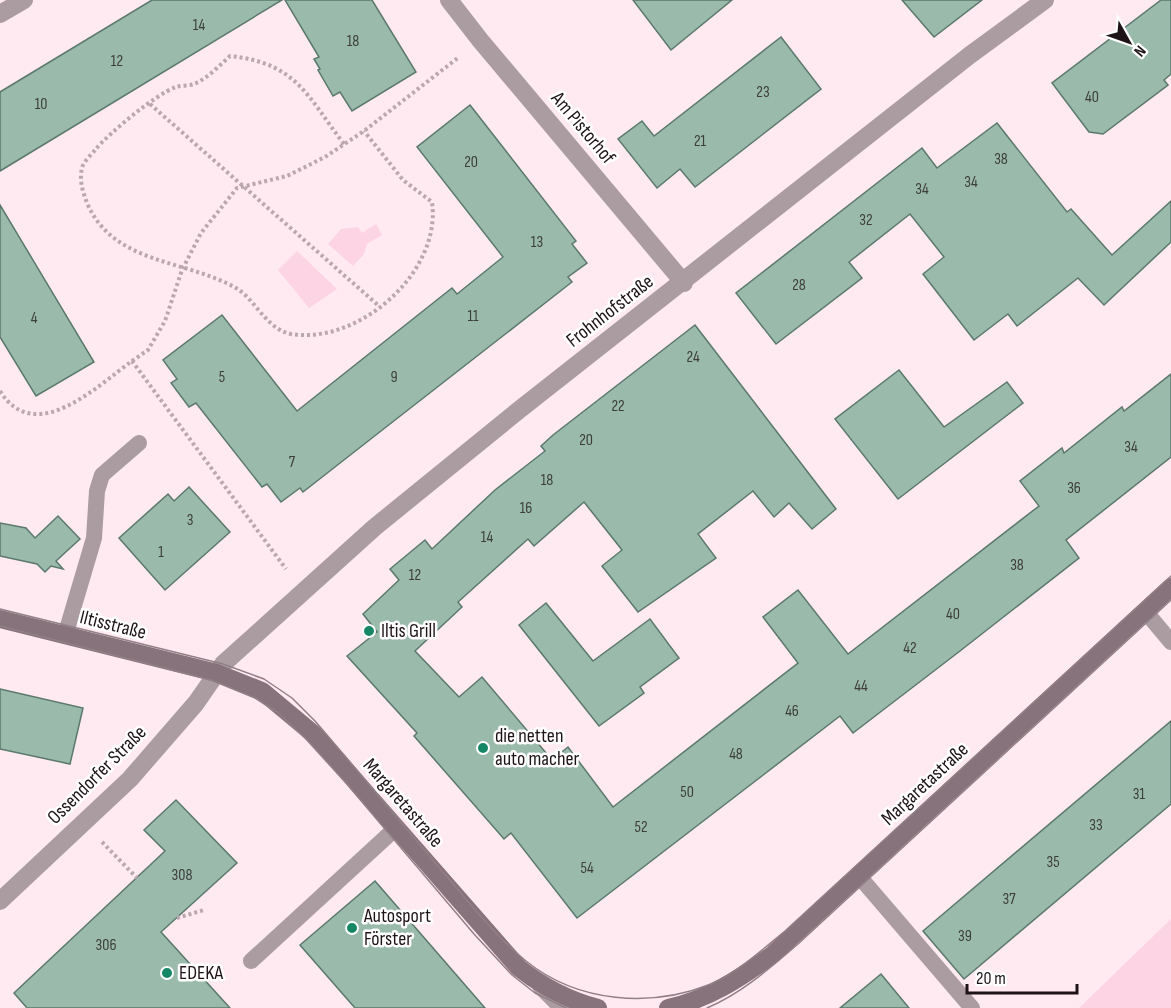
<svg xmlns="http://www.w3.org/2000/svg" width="1171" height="1008" viewBox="0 0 1171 1008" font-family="'Sofia Sans Condensed',sans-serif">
  <rect width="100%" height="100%" fill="#ffeaf2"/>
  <!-- green -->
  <g fill="#fdd4e4">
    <path d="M 376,224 L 382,235 L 367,244 L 364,254 L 353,266 L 328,244 L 341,229 L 358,227 L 362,233 Z"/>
    <path d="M 297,251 L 337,289 L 309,308 L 278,270 Z"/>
    <path d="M 1171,919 L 1171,1008 L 1079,1008 Z"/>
  </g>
  <!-- building -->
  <g fill="#9abaac" stroke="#5b796d" stroke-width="1.5">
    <path d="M 152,0 L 282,0 L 0,171 L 0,92 Z"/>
    <path d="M 285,0 L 372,0 L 416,72 L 352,111 L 340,92 L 333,96 L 318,70 L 320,69 L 314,59 L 319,57 Z"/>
    <path d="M 633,0 L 732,0 L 671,50 Z"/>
    <path d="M 902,0 L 982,0 L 934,37 Z"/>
    <path d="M 1161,0 L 1171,0 L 1171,74 L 1164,80 L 1168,85 L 1103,134 L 1089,132 L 1052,83 Z"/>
    <path d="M 781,37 L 821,89 L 695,187 L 680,169 L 657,188 L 618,139 L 642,121 L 654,136 Z"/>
    <path d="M 470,105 L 576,241 L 572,244 L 587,263 L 568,277 L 572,282 L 381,431 L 303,492 L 300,488 L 281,502 L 267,484 L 262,487 L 196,403 L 189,407 L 171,383 L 177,379 L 163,360 L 222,315 L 297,411 L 452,288 L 457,294 L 503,257 L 417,147 Z"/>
    <path d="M 997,123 L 1067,212 L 1071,209 L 1112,255 L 1171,201 L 1171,242 L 1104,305 L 1078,278 L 1017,326 L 1008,314 L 974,340 L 923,274 L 944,257 L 910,214 L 849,262 L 862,278 L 776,344 L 736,293 L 922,148 L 937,168 Z"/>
    <path d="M 0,205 L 94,362 L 36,396 L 0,337 Z"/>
    <path d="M 695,325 L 836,509 L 812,529 L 789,503 L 774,517 L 753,491 L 698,534 L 716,558 L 638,612 L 602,566 L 622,550 L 584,502 L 534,546 L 528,539 L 458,602 L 462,607 L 415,651 L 459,697 L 482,677 L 552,760 L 568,747 L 613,807 L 798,663 L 763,617 L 798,590 L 848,654 L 1039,506 L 1020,481 L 1062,448 L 1064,453 L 1122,407 L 1124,411 L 1171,374 L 1171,457 L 1066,540 L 1079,558 L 960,651 L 853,733 L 840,716 L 577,918 L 511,833 L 504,839 L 414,736 L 417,733 L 347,656 L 377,632 L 363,614 L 399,580 L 390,569 L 425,540 L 432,549 L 495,490 L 545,451 L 541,446 L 553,435 Z"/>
    <path d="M 899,370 L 944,427 L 1007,382 L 1023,403 L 898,499 L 835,419 Z"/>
    <path d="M 189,487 L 230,532 L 165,590 L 119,538 L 168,494 L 174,501 Z"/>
    <path d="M 58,516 L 80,539 L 56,561 L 63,569 L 51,566 L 45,572 L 37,564 L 0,556 L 0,523 L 26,528 L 35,538 Z"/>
    <path d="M 546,603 L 593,661 L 650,619 L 679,658 L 640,687 L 644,693 L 599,726 L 519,625 Z"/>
    <path d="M 0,689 L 83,708 L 70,764 L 0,749 Z"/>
    <path d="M 1171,721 L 1171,804 L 964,979 L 923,931 Z"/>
    <path d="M 176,800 L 237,863 L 161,932 L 230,1008 L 27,1008 L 14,993 L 165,851 L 144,830 Z"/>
    <path d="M 375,881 L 485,1008 L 355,1008 L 300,945 Z"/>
    <path d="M 881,974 L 909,1008 L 840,1008 Z"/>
  </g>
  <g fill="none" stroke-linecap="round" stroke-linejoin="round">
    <!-- path -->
    <g stroke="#baa8af" stroke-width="4" stroke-dasharray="3 3" stroke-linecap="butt">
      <path d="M 150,104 L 379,306"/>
      <path d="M 344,144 C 307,96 297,63 230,56 C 219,66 208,78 194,84 C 189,86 182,85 176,87 C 156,94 109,133 95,150 C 91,155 83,162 82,168 C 79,181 83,192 87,203 C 114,265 185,259 236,288 C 256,300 266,329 291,334 C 359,345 442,272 432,202 L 403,180 L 364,131"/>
      <path d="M 132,361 L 148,350 L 165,321 L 182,270 L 201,233 L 237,188 L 287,176 L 325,157 L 364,131 L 459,57"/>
      <path d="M 0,391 C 35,447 96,387 132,361 L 286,569"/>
      <path d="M 102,842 L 137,878"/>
      <path d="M 177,918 L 204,910"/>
    </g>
    <!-- lane -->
    <g stroke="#aa9ca1" stroke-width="16">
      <path d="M 1145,611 L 1171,642"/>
      <path d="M 65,636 L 94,538 L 97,491 L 102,475 L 139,443"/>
      <path d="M 858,875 L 972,1008"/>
      <path d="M 251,961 L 396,828"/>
    </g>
    <!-- street -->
    <g stroke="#aa9ca1" stroke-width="18">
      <path d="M 449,0 L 480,40 L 684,283"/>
      <path d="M 0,14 L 24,0"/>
      <path d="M 0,901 L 130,779 L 196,703 L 223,664 L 375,527 L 519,410 L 970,55 L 1045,0"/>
      <path d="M 541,986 L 563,1008"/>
    </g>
    <!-- secondary -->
    <g stroke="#87737b" stroke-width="18">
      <path d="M 0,619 L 217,673 L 262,691 L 316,736 L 519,968 C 543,987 568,1000 598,1008"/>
      <path d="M 668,1008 C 709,999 739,979 772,955 L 1171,587"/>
    </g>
    <!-- tram -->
    <g stroke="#908086" stroke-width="1.5">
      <path d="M 0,609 L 223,664 L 264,679 L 292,698 L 315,721 C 358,771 400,821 442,871 C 469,902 494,935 526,961 C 578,1003 651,1008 711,984 C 739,971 762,950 785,931 L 1171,576"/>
      <path d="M 0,626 L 211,680 L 255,698 L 277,712 L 305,738 L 346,783 L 474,934 L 512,975 L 535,993 L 566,1008"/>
      <path d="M 707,1008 C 741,994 770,968 798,944 L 1171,600"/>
    </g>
  </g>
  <!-- markers -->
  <g fill="#168766" stroke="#fff" stroke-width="2">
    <circle cx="369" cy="631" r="6"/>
    <circle cx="483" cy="748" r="6"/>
    <circle cx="352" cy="928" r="6"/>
    <circle cx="167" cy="973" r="6"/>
  </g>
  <g text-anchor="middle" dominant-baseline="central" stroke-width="5" stroke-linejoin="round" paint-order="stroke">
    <!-- number labels -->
    <g font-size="16" fill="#3d3d3c">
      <text x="199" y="25">14</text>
      <text x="353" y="41">18</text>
      <text x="117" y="61">12</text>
      <text x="763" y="92">23</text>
      <text x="1092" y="97">40</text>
      <text x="41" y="104">10</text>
      <text x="700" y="141">21</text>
      <text x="1001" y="159">38</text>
      <text x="471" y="162">20</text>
      <text x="971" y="182">34</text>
      <text x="922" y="189">34</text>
      <text x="866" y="220">32</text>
      <text x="537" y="242">13</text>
      <text x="799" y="285">28</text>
      <text x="473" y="316">11</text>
      <text x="34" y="318">4</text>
      <text x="693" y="357">24</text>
      <text x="222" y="377">5</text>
      <text x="394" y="377">9</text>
      <text x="618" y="406">22</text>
      <text x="586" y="440">20</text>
      <text x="1131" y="447">34</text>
      <text x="292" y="462">7</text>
      <text x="547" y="480">18</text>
      <text x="1074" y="488">36</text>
      <text x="526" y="508">16</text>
      <text x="190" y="520">3</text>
      <text x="487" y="537">14</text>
      <text x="161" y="552">1</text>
      <text x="1017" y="565">38</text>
      <text x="415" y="575">12</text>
      <text x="953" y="614">40</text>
      <text x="910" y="648">42</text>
      <text x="861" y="686">44</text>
      <text x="792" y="711">46</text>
      <text x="736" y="754">48</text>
      <text x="687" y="792">50</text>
      <text x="1139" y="794">31</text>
      <text x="1096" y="825">33</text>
      <text x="641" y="827">52</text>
      <text x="1053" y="862">35</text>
      <text x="587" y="868">54</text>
      <text x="182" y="875">308</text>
      <text x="1009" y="899">37</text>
      <text x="965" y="936">39</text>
      <text x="106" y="945">306</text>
    </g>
    <!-- street labels -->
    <g font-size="20" fill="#1e1317" stroke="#fff">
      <text transform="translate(583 128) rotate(50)">Am Pistorhof</text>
      <text transform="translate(610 311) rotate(-38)">Frohnhofstraße</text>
      <text transform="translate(113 625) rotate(14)">Iltisstraße</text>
      <text transform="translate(97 775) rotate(-45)">Ossendorfer Straße</text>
      <text transform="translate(925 784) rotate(-43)">Margaretastraße</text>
      <text transform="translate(403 803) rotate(49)">Margaretastraße</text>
    </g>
    <!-- poi labels -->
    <g font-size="20" fill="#1e1317" stroke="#fff" text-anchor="start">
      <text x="381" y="631">Iltis Grill</text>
      <text x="495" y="736">die netten<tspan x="495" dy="23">auto macher</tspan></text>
      <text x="364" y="916">Autosport<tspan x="364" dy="23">Förster</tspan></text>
      <text x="179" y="973">EDEKA</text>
    </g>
  </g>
  <!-- north arrow -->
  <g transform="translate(1129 42) rotate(130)" stroke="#ffffff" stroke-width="4.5" paint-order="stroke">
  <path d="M0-4.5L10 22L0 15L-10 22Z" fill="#1e1317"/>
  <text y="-9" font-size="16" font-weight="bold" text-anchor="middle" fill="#1e1317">N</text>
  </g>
  <!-- scale -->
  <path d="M967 984v9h110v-9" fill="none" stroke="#1e1317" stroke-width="3"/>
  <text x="976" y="984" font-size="18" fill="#1e1317" stroke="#ffffff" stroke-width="4.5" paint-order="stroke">20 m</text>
</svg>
